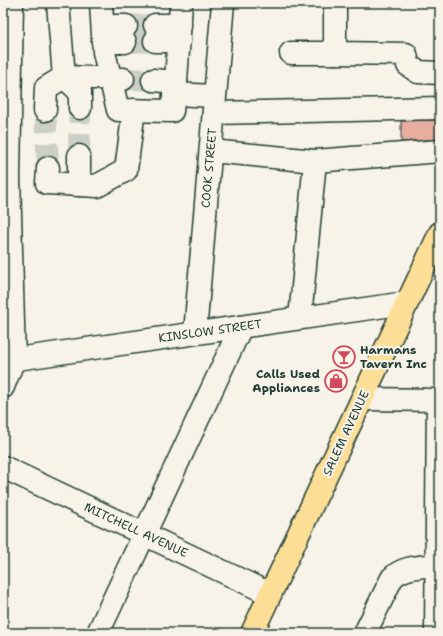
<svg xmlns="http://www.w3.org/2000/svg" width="443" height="636" viewBox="0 0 443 636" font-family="'Shantell Sans',sans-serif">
  <rect width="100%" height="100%" fill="#f7f3e8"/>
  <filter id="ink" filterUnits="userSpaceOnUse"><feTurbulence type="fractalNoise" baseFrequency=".025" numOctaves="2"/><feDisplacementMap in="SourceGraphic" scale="8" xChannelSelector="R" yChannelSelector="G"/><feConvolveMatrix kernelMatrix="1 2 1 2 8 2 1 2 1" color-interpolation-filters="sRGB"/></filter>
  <g filter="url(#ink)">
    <!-- building -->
    <path fill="#e7aea0" stroke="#1f3d34" d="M 440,120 L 440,139 L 401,142 L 401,121 Z"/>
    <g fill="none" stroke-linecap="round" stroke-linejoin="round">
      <!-- minor-tunnel -->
      <g stroke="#cccfc4" stroke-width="22" stroke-dasharray="22 11" stroke-linecap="butt">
        <path d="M 126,26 L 155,25"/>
        <path d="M 125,42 L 155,41"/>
        <path d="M 125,79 L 153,80"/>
        <path d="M 45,110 L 48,168"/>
        <path d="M 79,156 L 80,108"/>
      </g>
      <!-- minor casing -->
      <g stroke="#1f3d34" stroke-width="25">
        <g id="minor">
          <path d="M 58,3 L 64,77 L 80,92 L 80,108"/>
          <path d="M 101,3 L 104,52 L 118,110 L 172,111 L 176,82 L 181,3"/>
          <path d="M 335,3 L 335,53 L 406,54 L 408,65 L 418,72 L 440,73"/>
          <path d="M 155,25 L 180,25"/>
          <path d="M 103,26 L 126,26"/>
          <path d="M 155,41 L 179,41"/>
          <path d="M 103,42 L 125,42"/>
          <path d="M 291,53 L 335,53"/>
          <path d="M 153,80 L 176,82"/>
          <path d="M 174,94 L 214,96"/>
          <path d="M 45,110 L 46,88 L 64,77 L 123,79"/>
          <path d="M 214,113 L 440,108"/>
          <path d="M 211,151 L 315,161 L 300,318"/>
          <path d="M 315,161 L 440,151"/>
          <path d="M 48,168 L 47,183 L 97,186 L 126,170 L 134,110"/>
          <path d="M 79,185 L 79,156"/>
          <path d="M 195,333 L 223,3"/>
          <path d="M 3,361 L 406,303"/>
          <path d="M 3,387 L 14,359 L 9,177 L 12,3"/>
          <path d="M 362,399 L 440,400"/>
          <path d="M 3,467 L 270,594"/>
          <path d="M 98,633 L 241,327"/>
          <path d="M 365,633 L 392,578 C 404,566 421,567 437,565"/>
          <path d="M 436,633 L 438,400"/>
        </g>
      </g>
      <!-- major casing -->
      <g stroke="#1f3d34" stroke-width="25">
        <path id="major" d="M 252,633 L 440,233"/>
      </g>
      <!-- minor -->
      <use href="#minor" stroke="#f7f3e8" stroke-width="22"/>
      <!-- major -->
      <use href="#major" stroke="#fcde96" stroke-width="22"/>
    </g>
  </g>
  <!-- icons -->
  <defs>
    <g id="bar-ring" transform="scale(1.15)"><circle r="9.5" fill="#f7f3e8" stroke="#d1495b" stroke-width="1.5"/><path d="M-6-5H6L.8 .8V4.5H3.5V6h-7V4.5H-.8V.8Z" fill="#d1495b"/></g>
    <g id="shop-ring" transform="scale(1.15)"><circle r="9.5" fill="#f7f3e8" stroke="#d1495b" stroke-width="1.5"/><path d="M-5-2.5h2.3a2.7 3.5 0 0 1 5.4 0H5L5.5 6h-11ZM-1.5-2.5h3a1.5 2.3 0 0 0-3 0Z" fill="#d1495b"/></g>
  </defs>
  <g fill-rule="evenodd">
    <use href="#bar-ring" x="344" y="357"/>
    <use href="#shop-ring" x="336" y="381"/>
  </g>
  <g text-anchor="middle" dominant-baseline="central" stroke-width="4" stroke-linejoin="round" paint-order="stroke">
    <!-- street labels -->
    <g font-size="12" fill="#1f3d34" stroke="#f7f3e8">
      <text transform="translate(209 168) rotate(-85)">COOK STREET</text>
      <text transform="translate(210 331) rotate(-8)">KINSLOW STREET</text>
      <text transform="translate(346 433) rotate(-65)">SALEM AVENUE</text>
      <text transform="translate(136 530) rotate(25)">MITCHELL AVENUE</text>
    </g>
    <!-- poi labels -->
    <g font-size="12" font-weight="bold" fill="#1f3d34" stroke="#f7f3e8" text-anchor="start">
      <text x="360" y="350">Harmans<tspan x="360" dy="14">Tavern Inc</tspan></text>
      <text x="320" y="374" text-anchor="end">Calls Used<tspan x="320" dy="14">Appliances</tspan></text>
    </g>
  </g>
  <!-- margin -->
  <rect width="443" height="636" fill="none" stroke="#f7f3e8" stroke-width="16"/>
  <rect x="8" y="8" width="427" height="620" fill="none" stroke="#1f3d34" stroke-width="1.5" filter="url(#ink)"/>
</svg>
